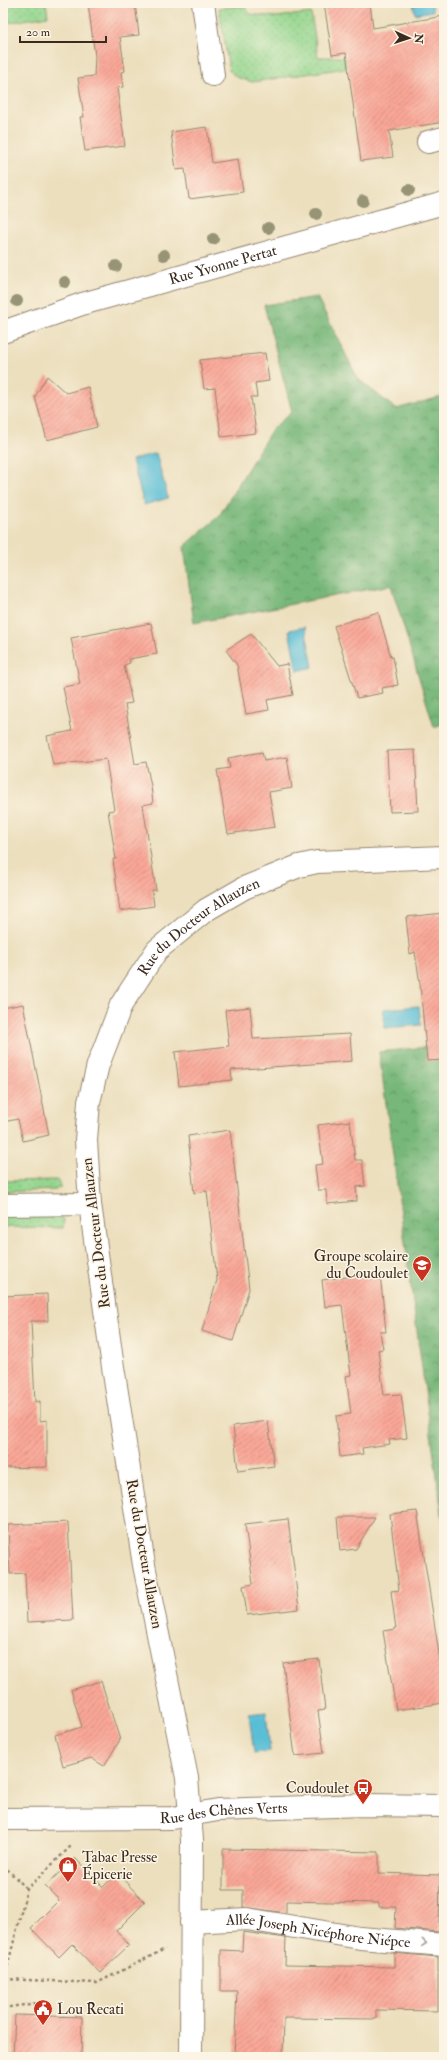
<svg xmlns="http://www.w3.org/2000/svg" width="447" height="2060" viewBox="0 0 447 2060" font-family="'IM FELL Double Pica',serif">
  <defs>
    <pattern id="grass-dots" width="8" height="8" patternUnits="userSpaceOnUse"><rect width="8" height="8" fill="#94d68e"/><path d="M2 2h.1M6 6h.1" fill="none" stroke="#80b87a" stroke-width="1.8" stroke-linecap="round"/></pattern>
    <pattern id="forest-crowns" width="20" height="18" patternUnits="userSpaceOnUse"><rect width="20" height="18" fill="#77b779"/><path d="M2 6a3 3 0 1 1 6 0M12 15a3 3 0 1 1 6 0" fill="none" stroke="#639563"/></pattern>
    <pattern id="building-hatch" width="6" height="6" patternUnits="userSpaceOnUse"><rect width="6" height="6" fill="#faa797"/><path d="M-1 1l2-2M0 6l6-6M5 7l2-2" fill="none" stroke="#cc887b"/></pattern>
  </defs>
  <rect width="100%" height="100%" fill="#fcf5e5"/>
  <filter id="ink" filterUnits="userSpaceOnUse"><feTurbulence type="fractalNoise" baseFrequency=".025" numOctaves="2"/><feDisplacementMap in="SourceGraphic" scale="8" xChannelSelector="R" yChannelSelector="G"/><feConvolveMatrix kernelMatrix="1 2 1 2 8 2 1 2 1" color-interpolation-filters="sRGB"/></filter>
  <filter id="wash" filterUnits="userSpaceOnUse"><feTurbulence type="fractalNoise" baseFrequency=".012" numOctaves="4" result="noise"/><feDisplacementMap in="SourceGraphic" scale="16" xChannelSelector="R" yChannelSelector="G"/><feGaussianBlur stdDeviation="0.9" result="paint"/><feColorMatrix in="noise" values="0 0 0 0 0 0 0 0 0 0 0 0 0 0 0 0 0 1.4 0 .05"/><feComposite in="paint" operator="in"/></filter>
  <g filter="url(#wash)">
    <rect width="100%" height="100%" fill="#ecdfbe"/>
    <!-- grass -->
    <g fill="url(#grass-dots)" stroke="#688056">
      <path d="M 4,3 L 46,3 L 48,16 L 7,23 Z"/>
      <path d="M 244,6 L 250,14 L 276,17 L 311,13 L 318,57 L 345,57 L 346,68 L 252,82 L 236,77 L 229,70 L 219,8 Z"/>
      <path d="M 56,1180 L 60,1182 L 60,1188 L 55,1190 L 3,1192 L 3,1181 Z"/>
      <path d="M 3,1214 L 55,1215 L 64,1219 L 63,1228 L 3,1227 Z"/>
    </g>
    <!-- forest -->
    <g fill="url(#forest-crowns)" stroke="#59704c">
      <path d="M 317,297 L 358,379 L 396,409 L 444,396 L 444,723 L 434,727 L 391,585 L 194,623 L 184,547 L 219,516 L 272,429 L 292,412 L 264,305 Z"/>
      <path d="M 444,1045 L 444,1529 L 379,1052 Z"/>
    </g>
    <!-- water -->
    <g fill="#58bed6" stroke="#4a747a">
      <path d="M 413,3 L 432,3 L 433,11 L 415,14 Z"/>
      <path d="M 156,453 L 168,498 L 144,505 L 132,460 Z"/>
      <path d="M 305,627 L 313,667 L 297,671 L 289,630 Z"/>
      <path d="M 419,1006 L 421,1025 L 385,1028 L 383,1009 Z"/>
      <path d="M 266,1712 L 270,1751 L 254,1753 L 249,1714 Z"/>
    </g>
    <g id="blocks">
      <!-- building -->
      <g fill="url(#building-hatch)">
        <path d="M 88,3 L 135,3 L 139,35 L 120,37 L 125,71 L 121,72 L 123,87 L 117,88 L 125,146 L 85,151 L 80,117 L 84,117 L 78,78 L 94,76 L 95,56 Z"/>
        <path d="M 324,3 L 370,3 L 373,28 L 444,16 L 444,122 L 389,131 L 393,157 L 361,161 L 346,53 L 332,55 Z"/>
        <path d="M 207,127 L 212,163 L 238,159 L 243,192 L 189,199 L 185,169 L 176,170 L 171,132 Z"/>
        <path d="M 265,353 L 269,381 L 255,383 L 257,397 L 251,397 L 256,433 L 221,437 L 215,388 L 204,389 L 200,360 Z"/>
        <path d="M 47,376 L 66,393 L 88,387 L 97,427 L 47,440 L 35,397 Z"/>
        <path d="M 378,612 L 391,657 L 393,657 L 398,685 L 382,688 L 383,693 L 357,698 L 334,626 Z"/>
        <path d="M 151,623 L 157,654 L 129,659 L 130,663 L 124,665 L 132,703 L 125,704 L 135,764 L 146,762 L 151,786 L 153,803 L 143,805 L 156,890 L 152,890 L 154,906 L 120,911 L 113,859 L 116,859 L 108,811 L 114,810 L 106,759 L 53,765 L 47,736 L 72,731 L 63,687 L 80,684 L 71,638 Z"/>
        <path d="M 251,634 L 277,666 L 287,664 L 293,695 L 267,700 L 269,710 L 246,714 L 237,665 L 226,650 Z"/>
        <path d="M 415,750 L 418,811 L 390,812 L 387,751 Z"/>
        <path d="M 262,752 L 264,761 L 287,757 L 292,788 L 269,792 L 275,827 L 228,834 L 217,770 L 230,768 L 228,758 Z"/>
        <path d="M 444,913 L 444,1060 L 427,1061 L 420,984 L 415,952 L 410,954 L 406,917 Z"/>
        <path d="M 23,1004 L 49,1135 L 23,1141 L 18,1119 L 3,1122 L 3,1008 Z"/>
        <path d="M 250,1007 L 253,1039 L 350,1034 L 352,1061 L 231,1070 L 232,1080 L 179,1086 L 175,1052 L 229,1046 L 225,1010 Z"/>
        <path d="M 350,1121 L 355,1160 L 362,1160 L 365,1186 L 356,1187 L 357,1201 L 327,1204 L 326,1190 L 318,1190 L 315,1165 L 323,1164 L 318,1125 Z"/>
        <path d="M 230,1130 L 249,1289 L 233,1341 L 202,1331 L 217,1280 L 207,1191 L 194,1193 L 188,1136 Z"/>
        <path d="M 380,1273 L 386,1332 L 380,1332 L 383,1349 L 378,1350 L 384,1395 L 401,1394 L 407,1438 L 389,1440 L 390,1444 L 362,1448 L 363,1454 L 340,1457 L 336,1416 L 351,1414 L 346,1376 L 351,1375 L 342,1305 L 325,1307 L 322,1280 Z"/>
        <path d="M 47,1294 L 48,1321 L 31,1321 L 35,1402 L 40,1401 L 40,1421 L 47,1420 L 47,1467 L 3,1468 L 3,1296 Z"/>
        <path d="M 268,1421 L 274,1466 L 238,1471 L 233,1426 Z"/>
        <path d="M 417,1511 L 444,1686 L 444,1703 L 396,1710 L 383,1631 L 396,1629 L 391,1591 L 399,1590 L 390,1514 Z"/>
        <path d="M 337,1517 L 375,1517 L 356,1549 L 340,1551 Z"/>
        <path d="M 288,1519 L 299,1609 L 247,1615 L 243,1586 L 253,1584 L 245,1524 Z"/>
        <path d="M 68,1522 L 73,1620 L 27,1622 L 25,1573 L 10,1574 L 8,1525 Z"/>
        <path d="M 319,1659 L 325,1710 L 318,1711 L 324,1753 L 295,1756 L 283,1663 Z"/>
        <path d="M 101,1681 L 120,1740 L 104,1766 L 91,1758 L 63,1766 L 55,1735 L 82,1727 L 71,1690 Z"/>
        <path d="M 223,1849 L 379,1852 L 379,1873 L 440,1875 L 439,1932 L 395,1928 L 396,1907 L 379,1907 L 379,1903 L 286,1901 L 286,1913 L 243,1907 L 243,1890 L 223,1890 Z"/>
        <path d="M 75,1858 L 103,1887 L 117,1873 L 145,1902 L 116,1931 L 129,1945 L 100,1973 L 72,1944 L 59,1957 L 31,1928 L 59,1900 L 45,1886 Z"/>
        <path d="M 243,1932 L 286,1938 L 285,1965 L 394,1967 L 394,1953 L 438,1957 L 438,2011 L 376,2010 L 376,2019 L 284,2018 L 283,2057 L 234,2057 L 237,1991 L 221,1991 L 221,1950 L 242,1951 Z"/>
        <path d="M 15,2015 L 82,2017 L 81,2057 L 13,2057 Z"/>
      </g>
    </g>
  </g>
  <g filter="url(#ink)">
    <use href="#blocks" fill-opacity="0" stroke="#94846e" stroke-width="1"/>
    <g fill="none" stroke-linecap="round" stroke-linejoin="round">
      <!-- minor casing -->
      <g stroke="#94846e" stroke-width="24">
        <g id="minor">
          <path d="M 203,3 L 213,75"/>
          <path d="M 428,142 L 444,138"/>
          <path id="s1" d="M 3,332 L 82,304 L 444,203"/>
          <path d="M 3,1205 L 90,1204"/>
          <path id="s2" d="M 3,1819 L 172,1818 L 218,1810 L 363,1805 L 444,1806"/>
          <path id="s3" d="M 191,1922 L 247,1919 L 360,1938 L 444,1945"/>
          <path id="s4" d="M 191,2057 L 192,1840 L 187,1778 L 144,1565 L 113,1367 L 90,1204 L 86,1140 L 89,1102 L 98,1065 L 121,1005 L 157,950 L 206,910 L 244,888 L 299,866 L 317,862 L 444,857"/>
        </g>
      </g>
      <!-- path -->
      <g stroke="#94846e" stroke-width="2.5" stroke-dasharray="3 3" stroke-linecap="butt">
        <path d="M 3,1865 L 27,1889"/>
        <path d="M 5,1979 L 97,1983 L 165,1949"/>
        <path d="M 3,1984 L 27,1889 L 71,1846"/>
        <path d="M 3,2008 L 44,2002 L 47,2016"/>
      </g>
      <!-- minor -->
      <use href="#minor" stroke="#fff" stroke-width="22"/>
    </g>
    <!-- trees -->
    <g fill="#979375">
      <circle cx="409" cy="190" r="6"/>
      <circle cx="363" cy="201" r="6"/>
      <circle cx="316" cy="214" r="6"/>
      <circle cx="268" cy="228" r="6"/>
      <circle cx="213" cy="239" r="6"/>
      <circle cx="164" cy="255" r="6"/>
      <circle cx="116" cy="266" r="6"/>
      <circle cx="65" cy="282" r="6"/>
      <circle cx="17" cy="301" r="6"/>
    </g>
    <!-- one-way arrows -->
    <defs><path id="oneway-chevron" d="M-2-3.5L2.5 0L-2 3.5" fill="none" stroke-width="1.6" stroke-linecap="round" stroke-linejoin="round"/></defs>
    <use stroke="#a79f9a" href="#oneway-chevron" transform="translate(424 1943) rotate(5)"/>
  </g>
  <!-- icons -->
  <defs>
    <g id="school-pin" transform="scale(1)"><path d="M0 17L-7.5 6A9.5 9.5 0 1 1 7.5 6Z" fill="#c8321e" stroke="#fcf5e5"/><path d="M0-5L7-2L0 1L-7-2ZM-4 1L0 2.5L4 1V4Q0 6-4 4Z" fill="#fff"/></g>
    <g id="bus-pin" transform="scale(1)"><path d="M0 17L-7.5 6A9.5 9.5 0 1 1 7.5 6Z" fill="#c8321e" stroke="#fcf5e5"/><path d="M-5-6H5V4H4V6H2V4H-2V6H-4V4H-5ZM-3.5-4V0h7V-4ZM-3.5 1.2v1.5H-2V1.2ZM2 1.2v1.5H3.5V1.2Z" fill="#fff"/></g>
    <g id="shop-pin" transform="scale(1)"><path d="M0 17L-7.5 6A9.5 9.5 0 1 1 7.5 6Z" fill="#c8321e" stroke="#fcf5e5"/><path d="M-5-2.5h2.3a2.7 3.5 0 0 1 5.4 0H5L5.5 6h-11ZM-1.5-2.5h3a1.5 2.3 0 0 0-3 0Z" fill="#fff"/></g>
    <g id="civic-pin" transform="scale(1)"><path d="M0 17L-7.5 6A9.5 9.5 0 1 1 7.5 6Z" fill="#c8321e" stroke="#fcf5e5"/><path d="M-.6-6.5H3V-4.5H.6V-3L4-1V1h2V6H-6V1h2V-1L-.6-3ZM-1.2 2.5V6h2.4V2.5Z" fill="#fff"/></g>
  </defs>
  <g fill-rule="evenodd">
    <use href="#school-pin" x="422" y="1265"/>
    <use href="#bus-pin" x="363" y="1788"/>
    <use href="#shop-pin" x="68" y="1866"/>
    <use href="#civic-pin" x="43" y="2009"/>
  </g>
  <g text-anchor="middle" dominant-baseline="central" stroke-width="3" stroke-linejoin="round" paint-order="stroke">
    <!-- street labels -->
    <g font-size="15" fill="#3b2a1e" stroke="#fcf5e5">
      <text stroke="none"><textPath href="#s1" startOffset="230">Rue Yvonne Pertat</textPath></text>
      <text stroke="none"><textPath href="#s4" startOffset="1179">Rue du Docteur Allauzen</textPath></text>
      <text transform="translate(96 1233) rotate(-97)">Rue du Docteur Allauzen</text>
      <text transform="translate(144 1554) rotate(80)">Rue du Docteur Allauzen</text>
      <text stroke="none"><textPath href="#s2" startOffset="221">Rue des Chênes Verts</textPath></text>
      <text stroke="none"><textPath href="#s3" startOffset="128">Allée Joseph Nicéphore Niépce</textPath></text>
    </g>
    <!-- poi labels -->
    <g font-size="15" fill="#3b2a1e" stroke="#fcf5e5" text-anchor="end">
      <text x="408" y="1256">Groupe scolaire<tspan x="408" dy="17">du Coudoulet</tspan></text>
      <text x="349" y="1788">Coudoulet</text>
      <text x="82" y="1857" text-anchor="start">Tabac Presse<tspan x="82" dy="17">Épicerie</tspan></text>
      <text x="57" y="2009" text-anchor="start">Lou Recati</text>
    </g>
  </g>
  <!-- margin -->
  <rect width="447" height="2060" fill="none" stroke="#fcf5e5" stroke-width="16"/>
  <!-- north arrow -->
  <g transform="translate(409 38) rotate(93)" stroke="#fcf5e5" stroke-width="3" paint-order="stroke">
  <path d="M0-3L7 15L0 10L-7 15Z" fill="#3b2a1e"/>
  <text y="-6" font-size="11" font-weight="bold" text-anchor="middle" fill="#3b2a1e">N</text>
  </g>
  <!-- scale -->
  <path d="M20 36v6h86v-6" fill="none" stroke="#3b2a1e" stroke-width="2"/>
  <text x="26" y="36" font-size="12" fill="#3b2a1e" stroke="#fcf5e5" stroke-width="3" paint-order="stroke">20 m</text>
</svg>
